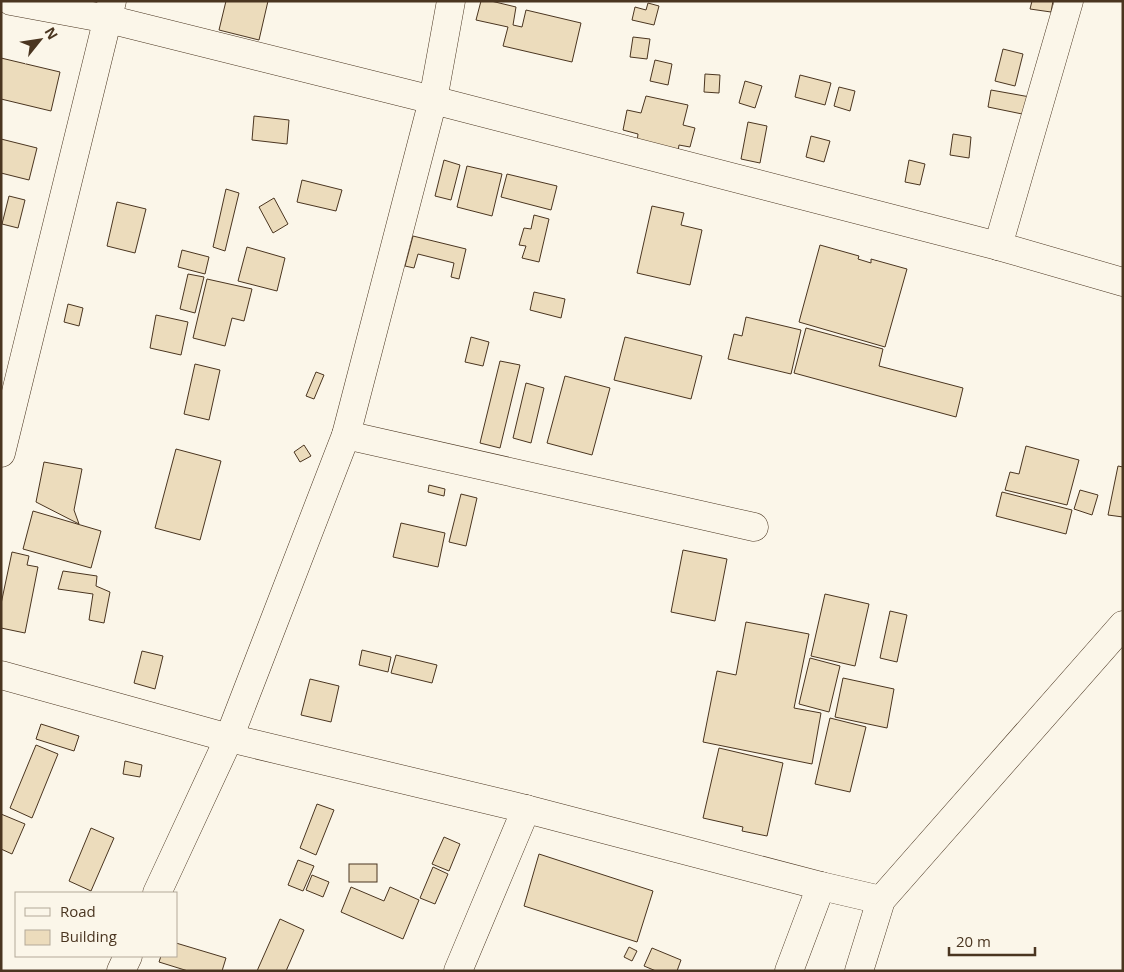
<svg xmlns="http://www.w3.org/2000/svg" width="1124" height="972" viewBox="0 0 1124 972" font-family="'Open Sans',sans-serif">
  <rect width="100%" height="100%" fill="#fbf6e9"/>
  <!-- building -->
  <g fill="#ecdcbc" stroke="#4a3520">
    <path d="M 226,1 L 268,1 L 259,40 L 219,30 Z"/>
    <path d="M 481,1 L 491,1 L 516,7 L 513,25 L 522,27 L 526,10 L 581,23 L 572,62 L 503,46 L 508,27 L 476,20 Z"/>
    <path d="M 1032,1 L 1053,1 L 1051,12 L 1030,9 Z"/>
    <path d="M 648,3 L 659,6 L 654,25 L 632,20 L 635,7 L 646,10 Z"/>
    <path d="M 633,37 L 650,39 L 647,59 L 630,57 Z"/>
    <path d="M 1003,49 L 1023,54 L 1015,86 L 995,81 Z"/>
    <path d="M 1,58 L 60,72 L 51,111 L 1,99 Z"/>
    <path d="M 655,60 L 672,64 L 668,85 L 650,81 Z"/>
    <path d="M 705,74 L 720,75 L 719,93 L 704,92 Z"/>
    <path d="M 800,75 L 831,83 L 825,105 L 795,97 Z"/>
    <path d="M 745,81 L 762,86 L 755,108 L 739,103 Z"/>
    <path d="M 839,87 L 855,91 L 850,111 L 834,106 Z"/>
    <path d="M 991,90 L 1030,97 L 1027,115 L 988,107 Z"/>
    <path d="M 646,96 L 688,105 L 683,125 L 695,128 L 690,147 L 679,145 L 678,151 L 637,142 L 638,134 L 623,130 L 627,110 L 641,113 Z"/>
    <path d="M 254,116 L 289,120 L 287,144 L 252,140 Z"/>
    <path d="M 748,122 L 767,126 L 760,163 L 741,159 Z"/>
    <path d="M 953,134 L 971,137 L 969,158 L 950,155 Z"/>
    <path d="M 811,136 L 830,141 L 824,162 L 806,157 Z"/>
    <path d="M 1,139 L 37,148 L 29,180 L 1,173 Z"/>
    <path d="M 444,160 L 460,165 L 451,200 L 435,196 Z"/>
    <path d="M 909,160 L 925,164 L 920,185 L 905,182 Z"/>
    <path d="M 467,166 L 502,174 L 492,216 L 457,207 Z"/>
    <path d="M 507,174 L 557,186 L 551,210 L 501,197 Z"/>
    <path d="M 302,180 L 342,190 L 336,211 L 297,202 Z"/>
    <path d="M 226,189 L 239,193 L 225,251 L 213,247 Z"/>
    <path d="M 9,196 L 25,200 L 18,228 L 2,224 Z"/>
    <path d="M 274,198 L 288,224 L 273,233 L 259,207 Z"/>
    <path d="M 117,202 L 146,209 L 135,253 L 107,246 Z"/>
    <path d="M 652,206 L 684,213 L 681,225 L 702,230 L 690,285 L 637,273 Z"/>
    <path d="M 534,215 L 549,219 L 539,262 L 522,258 L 526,246 L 519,245 L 524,228 L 531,229 Z"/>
    <path d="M 413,236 L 466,249 L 459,279 L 451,277 L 454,263 L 418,254 L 414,268 L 405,266 Z"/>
    <path d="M 820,245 L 859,256 L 858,259 L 871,263 L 871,259 L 907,269 L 885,347 L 799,322 Z"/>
    <path d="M 247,247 L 285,258 L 277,291 L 238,281 Z"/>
    <path d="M 182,250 L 209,257 L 205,274 L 178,267 Z"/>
    <path d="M 188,274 L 204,277 L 195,313 L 180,309 Z"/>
    <path d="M 207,279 L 252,289 L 244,321 L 232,318 L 225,346 L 193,338 Z"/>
    <path d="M 534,292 L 565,299 L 561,318 L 530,310 Z"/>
    <path d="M 68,304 L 83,308 L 79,326 L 64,322 Z"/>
    <path d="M 156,315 L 188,322 L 181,355 L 150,348 Z"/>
    <path d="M 746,317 L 801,330 L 791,374 L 728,359 L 734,334 L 742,336 Z"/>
    <path d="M 806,328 L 883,349 L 879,366 L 963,388 L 956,417 L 794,373 Z"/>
    <path d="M 471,337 L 489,342 L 483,366 L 465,362 Z"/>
    <path d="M 625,337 L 702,356 L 691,399 L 614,380 Z"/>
    <path d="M 500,361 L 520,365 L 500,448 L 480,443 Z"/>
    <path d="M 195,364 L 220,370 L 209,420 L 184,414 Z"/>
    <path d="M 316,372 L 324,375 L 314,399 L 306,396 Z"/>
    <path d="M 565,376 L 610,388 L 592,455 L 547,443 Z"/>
    <path d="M 526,383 L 544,388 L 531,443 L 513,438 Z"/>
    <path d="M 304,445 L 311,456 L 300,462 L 294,452 Z"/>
    <path d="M 1026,446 L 1079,460 L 1067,505 L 1005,490 L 1010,472 L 1019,474 Z"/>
    <path d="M 176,449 L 221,461 L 200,540 L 155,528 Z"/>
    <path d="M 44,462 L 82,469 L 74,510 L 79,524 L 36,502 Z"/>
    <path d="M 1118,466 L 1123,467 L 1123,517 L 1108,515 Z"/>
    <path d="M 429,485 L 445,489 L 444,496 L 428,492 Z"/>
    <path d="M 1080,490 L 1098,495 L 1092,515 L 1074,509 Z"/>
    <path d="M 1002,492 L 1072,510 L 1066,534 L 996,516 Z"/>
    <path d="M 461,494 L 477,498 L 466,546 L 449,542 Z"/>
    <path d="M 33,511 L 101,531 L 91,568 L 23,549 Z"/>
    <path d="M 401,523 L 445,533 L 438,567 L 393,557 Z"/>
    <path d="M 683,550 L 727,559 L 715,621 L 671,612 Z"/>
    <path d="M 12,552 L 29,556 L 27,565 L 38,567 L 25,633 L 1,628 L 1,604 Z"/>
    <path d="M 63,571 L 97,576 L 96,586 L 110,592 L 104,623 L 89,620 L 93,594 L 58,589 Z"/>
    <path d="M 825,594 L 869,604 L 855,666 L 811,656 Z"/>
    <path d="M 890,611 L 907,615 L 897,662 L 880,658 Z"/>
    <path d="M 746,622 L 809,634 L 794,708 L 821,713 L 812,764 L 703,742 L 717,671 L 736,675 Z"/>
    <path d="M 362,650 L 391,657 L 388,672 L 359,665 Z"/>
    <path d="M 142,651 L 163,656 L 155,689 L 134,683 Z"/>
    <path d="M 396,655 L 437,665 L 432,683 L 391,673 Z"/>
    <path d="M 810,658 L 840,666 L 829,712 L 799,704 Z"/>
    <path d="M 843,678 L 894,689 L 887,728 L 835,717 Z"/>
    <path d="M 310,679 L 339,686 L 331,722 L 301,715 Z"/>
    <path d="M 830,718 L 866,727 L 850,792 L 815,784 Z"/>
    <path d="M 41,724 L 79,736 L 74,751 L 36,739 Z"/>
    <path d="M 36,745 L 58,754 L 32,818 L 10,808 Z"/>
    <path d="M 719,748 L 783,763 L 767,836 L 742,831 L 743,827 L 703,818 Z"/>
    <path d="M 125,761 L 142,765 L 140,777 L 123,774 Z"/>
    <path d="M 317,804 L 334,810 L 316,855 L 300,848 Z"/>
    <path d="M 1,814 L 25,824 L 12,854 L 1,849 Z"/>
    <path d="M 91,828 L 114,838 L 91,891 L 69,881 Z"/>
    <path d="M 444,837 L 460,844 L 449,871 L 432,864 Z"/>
    <path d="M 539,854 L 653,891 L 637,942 L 524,906 Z"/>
    <path d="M 298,860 L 314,866 L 303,891 L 288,885 Z"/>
    <rect x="349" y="864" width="28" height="18"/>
    <path d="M 433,867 L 448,874 L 435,904 L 420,898 Z"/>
    <path d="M 312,875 L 329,882 L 323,897 L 306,890 Z"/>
    <path d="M 351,887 L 384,901 L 390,887 L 419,900 L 403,939 L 341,912 Z"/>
    <path d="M 280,919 L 304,930 L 286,971 L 257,971 Z"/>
    <path d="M 176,943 L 226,958 L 222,971 L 188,971 L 159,962 L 161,956 L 176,956 Z"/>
    <path d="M 629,947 L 637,951 L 632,961 L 624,957 Z"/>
    <path d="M 652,948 L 681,960 L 677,971 L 656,971 L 644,966 Z"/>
  </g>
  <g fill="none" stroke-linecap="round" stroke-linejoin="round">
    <!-- minor casing -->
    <g stroke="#4a3520" stroke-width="29">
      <g id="minor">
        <path d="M 11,1 L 108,19 L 433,100 L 998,246 L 1123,282"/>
        <path d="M 998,246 L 1069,1"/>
        <path d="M 346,435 L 754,527"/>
        <path d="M 1,453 L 112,1"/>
        <path d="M 1,675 L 229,738 L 526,809 L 821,886 L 881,900"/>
        <path d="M 157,893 L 229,738 L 346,435 L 433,100 L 451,1"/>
        <path d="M 121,971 L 128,956"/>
        <path d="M 458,971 L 526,809"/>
        <path d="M 789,971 L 821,886"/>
        <path d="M 859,971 L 881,900 L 1123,625"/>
      </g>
    </g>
    <!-- minor -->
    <use href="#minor" stroke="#fbf6e9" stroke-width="28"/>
  </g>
  <!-- border -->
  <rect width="1124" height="972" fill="none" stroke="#4a3520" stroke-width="5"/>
  <!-- legend -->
  <rect x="15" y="892" width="162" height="65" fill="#fbf6e9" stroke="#b4a999"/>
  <rect x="25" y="908" width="25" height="8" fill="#fbf6e9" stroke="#b4a999"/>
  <text x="60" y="917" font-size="15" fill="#4a3520">Road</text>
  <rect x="25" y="930" width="25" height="15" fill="#ecdcbc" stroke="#b4a999"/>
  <text x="60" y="942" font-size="15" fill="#4a3520">Building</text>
  <!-- north arrow -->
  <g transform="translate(40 40) rotate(60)" stroke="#fbf6e9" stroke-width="4" paint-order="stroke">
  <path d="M0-4L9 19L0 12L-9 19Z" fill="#4a3520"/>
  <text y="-8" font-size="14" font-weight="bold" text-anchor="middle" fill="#4a3520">N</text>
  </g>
  <!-- scale -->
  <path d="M949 947v8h86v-8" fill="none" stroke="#4a3520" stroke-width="2.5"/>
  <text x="956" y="947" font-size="15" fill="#4a3520" stroke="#fbf6e9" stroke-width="4" paint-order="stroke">20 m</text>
</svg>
